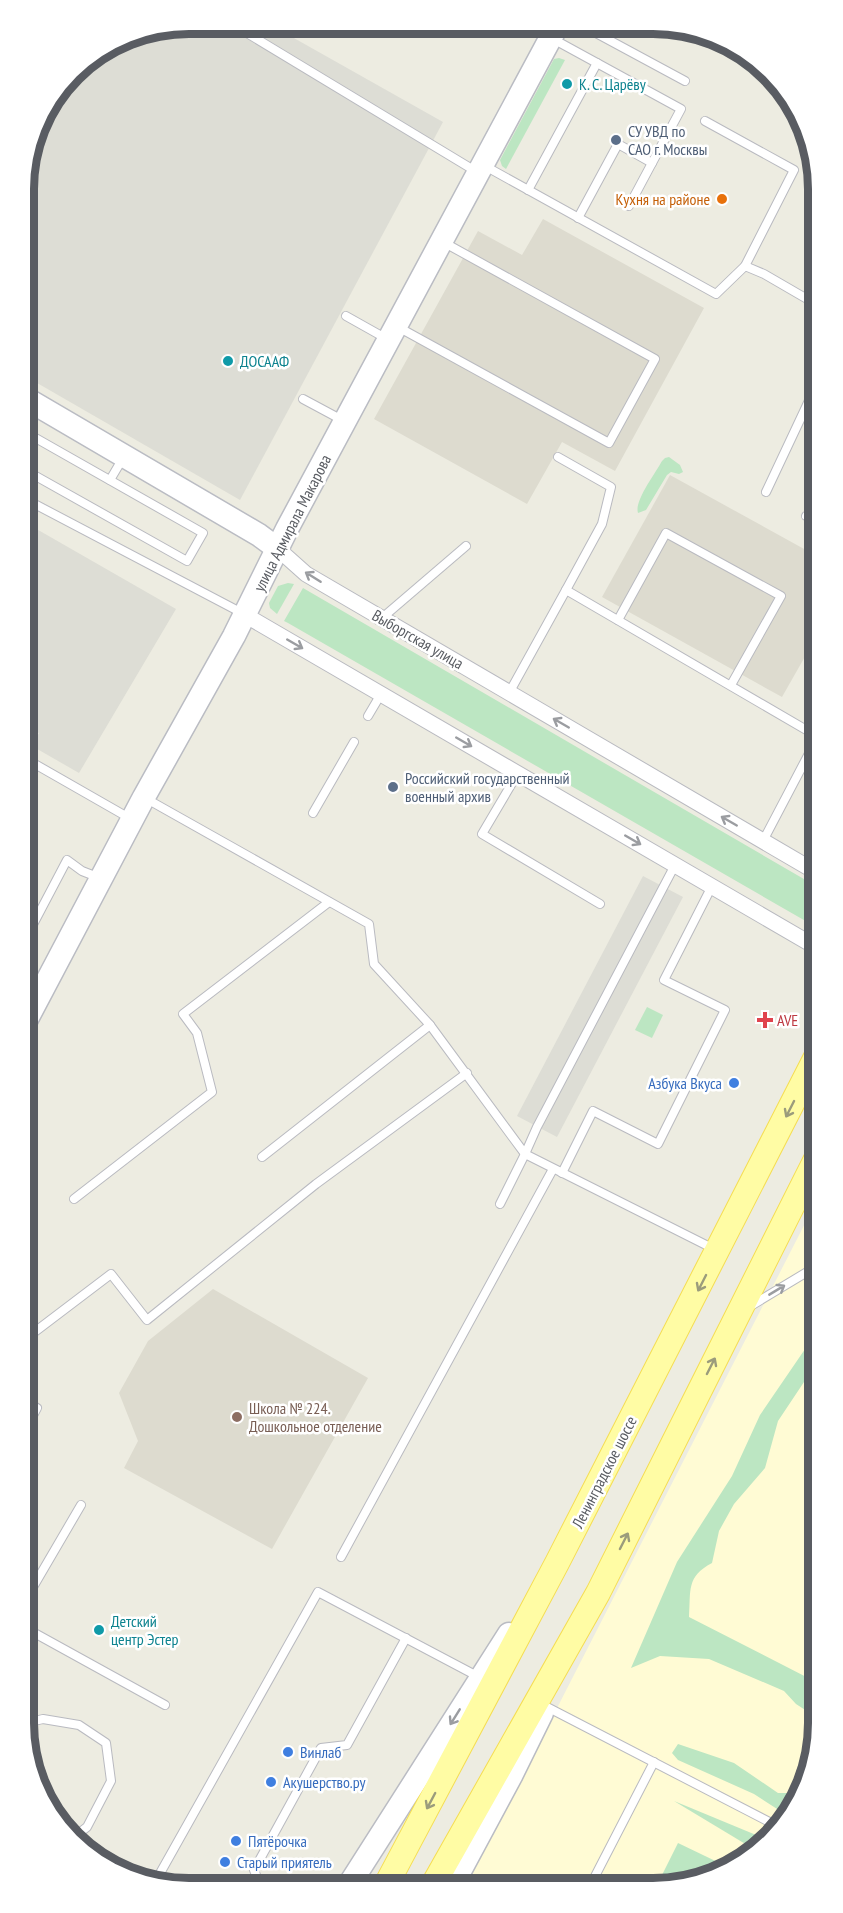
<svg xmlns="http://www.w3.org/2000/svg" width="843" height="1913" viewBox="0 0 843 1913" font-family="'PT Sans Narrow',sans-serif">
  <rect width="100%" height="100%" fill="#edece1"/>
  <!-- commercial -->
  <path fill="#fffbd4" d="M 817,1200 L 819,1735 L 785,1825 L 745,1861 L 697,1883 L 467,1884 Z"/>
  <!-- industrial -->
  <g fill="#ddddd5">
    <path d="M 189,24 L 269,24 L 443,122 L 240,500 L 25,376 L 24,178 L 41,117 L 80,65 L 126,36 Z"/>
    <path d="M 26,523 L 176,609 L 79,773 L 32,746 L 39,733 L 26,726 Z"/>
    <path d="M 643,876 L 683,897 L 557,1137 L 517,1116 Z"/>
  </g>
  <!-- education -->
  <g fill="#dddbcf">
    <path d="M 543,219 L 704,308 L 615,471 L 562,442 L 527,504 L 374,419 L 478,231 L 522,255 Z"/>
    <path d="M 670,475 L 815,555 L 815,639 L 782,697 L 602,597 Z"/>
    <path d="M 213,1289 L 368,1378 L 272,1549 L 124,1468 L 138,1441 L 119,1393 L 148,1341 Z"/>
  </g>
  <!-- green -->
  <g fill="#bce6c2">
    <path d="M 559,58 L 565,60 L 506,169 L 502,166 L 500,160 L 554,59 Z"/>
    <path d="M 669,457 L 680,465 L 683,472 L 679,474 L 671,472 L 667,475 L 646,510 L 638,513 C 634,501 655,474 662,461 L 665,458 Z"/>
    <path d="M 288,583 L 294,584 L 277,614 L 270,608 L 269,603 L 278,586 Z"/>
    <path d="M 303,588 L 816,886 L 816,927 L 288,623 L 284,621 Z"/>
    <path d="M 647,1007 L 663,1015 L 652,1038 L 635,1030 Z"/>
    <path d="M 817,1328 L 817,1391 L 804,1382 L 778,1421 L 765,1468 L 734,1504 L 719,1531 L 712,1563 C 686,1577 691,1590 689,1617 L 818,1683 L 819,1719 L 796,1704 L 784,1691 L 709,1659 L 660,1656 L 631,1668 L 677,1562 L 732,1476 L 760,1415 L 816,1333 Z"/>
    <path d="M 678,1744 L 734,1763 L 778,1793 L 794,1793 L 798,1789 L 788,1816 L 754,1794 L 678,1760 L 672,1753 Z"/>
    <path d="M 674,1801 L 768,1840 L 757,1851 Z"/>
    <path d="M 678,1843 L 730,1868 L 697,1883 L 658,1883 Z"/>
  </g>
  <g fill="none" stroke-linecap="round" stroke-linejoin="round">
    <!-- lane casing -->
    <g stroke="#b9bac0" stroke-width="10">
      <g id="lane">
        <path d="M 232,24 L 477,172"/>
        <path d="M 583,26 L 685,81"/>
        <path d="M 553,39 L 681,109 L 652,163 L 618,144 L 578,218"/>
        <path d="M 705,121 L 794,170 L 745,266"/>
        <path d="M 485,166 L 716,294 L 745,266 L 764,274 L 814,303"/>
        <path d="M 528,190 L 597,63"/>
        <path d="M 629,206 L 652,163"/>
        <path d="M 346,316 L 387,339"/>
        <path d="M 398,327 L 609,443 L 655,359 L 443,242"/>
        <path d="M 303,399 L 344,421"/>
        <path d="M 25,432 L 203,533 L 187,561 L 25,470"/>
        <path d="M 558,457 L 611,487 L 602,524 L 566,590"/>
        <path d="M 110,480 L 123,458"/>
        <path d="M 766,492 L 814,390"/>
        <path d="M 25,499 L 244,614"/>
        <path d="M 806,516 L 815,520"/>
        <path d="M 382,618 L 466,546"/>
        <path d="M 618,620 L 666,533 L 781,596 L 731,685"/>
        <path d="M 509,693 L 566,590 L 815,735"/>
        <path d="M 368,716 L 381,694"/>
        <path d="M 26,759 L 131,819"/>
        <path d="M 518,773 L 482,834 L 600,904"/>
        <path d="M 145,798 L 369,924 L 374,964 L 430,1025 L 262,1157"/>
        <path d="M 313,813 L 354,742"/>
        <path d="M 763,841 L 815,742"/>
        <path d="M 27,936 L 67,860 L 82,871 L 100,878"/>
        <path d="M 430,1025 L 525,1154 L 714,1249"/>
        <path d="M 562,1173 L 593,1111 L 658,1144 L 725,1010 L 664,980 L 712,886"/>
        <path d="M 74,1199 L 212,1092 L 197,1033 L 183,1014 L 329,902"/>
        <path d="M 500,1204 L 525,1154 L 537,1127 L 675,865"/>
        <path d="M 749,1307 L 817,1266"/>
        <path d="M 28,1337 L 111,1274 L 147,1320 L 316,1184 L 467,1073"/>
        <path d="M 28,1402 L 37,1408 L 29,1423"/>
        <path d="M 341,1557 L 553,1169"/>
        <path d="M 29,1594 L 81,1505"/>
        <path d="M 29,1630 L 165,1705"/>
        <path d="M 545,1706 L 781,1828"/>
        <path d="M 30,1722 L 43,1719 L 79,1725 L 106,1743 L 111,1781 L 87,1827 L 74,1837"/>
        <path d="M 154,1884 L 318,1592 L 479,1677"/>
        <path d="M 591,1884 L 654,1762"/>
        <path d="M 260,1885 L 254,1870 L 321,1748 L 347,1745 L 406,1638"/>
      </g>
    </g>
    <!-- street casing -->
    <g stroke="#b9bac0" stroke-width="17">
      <g id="street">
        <path d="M 278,549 L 306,574 L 816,872"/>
        <path d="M 245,615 L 816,947"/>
      </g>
    </g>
    <!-- secondary casing -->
    <g stroke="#babcc3" stroke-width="25">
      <g id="secondary">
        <path d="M 25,398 L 259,535 L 278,549"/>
        <path d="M 27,1019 L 144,797 L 234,636 L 287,529 L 557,26"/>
        <path d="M 453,1884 L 512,1774 L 542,1713"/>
        <path d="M 349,1885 L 509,1634"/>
      </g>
    </g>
    <!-- primary casing -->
    <g stroke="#f5dd52" stroke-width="26">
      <g id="primary">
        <path d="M 386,1885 L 557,1563 L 816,1057"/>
        <path d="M 433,1885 L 598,1593 L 817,1157"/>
      </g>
    </g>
    <!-- lane -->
    <use href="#lane" stroke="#fff" stroke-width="8"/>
    <!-- street -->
    <use href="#street" stroke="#fff" stroke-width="15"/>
    <!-- secondary -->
    <use href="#secondary" stroke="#fff" stroke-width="22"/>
    <!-- primary -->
    <use href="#primary" stroke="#fffca4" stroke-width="24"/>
  </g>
  <!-- one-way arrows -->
  <defs><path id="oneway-shaft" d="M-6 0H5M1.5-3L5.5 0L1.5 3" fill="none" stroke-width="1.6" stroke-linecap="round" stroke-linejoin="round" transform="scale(1.5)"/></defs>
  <g stroke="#9b9da1">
    <use href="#oneway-shaft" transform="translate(313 577) rotate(-148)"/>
    <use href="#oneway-shaft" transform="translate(295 644) rotate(30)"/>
    <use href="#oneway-shaft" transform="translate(561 723) rotate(-150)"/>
    <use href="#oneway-shaft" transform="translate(464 742) rotate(30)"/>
    <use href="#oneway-shaft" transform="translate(729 821) rotate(-150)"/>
    <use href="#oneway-shaft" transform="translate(633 840) rotate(30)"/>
    <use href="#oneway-shaft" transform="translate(777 1290) rotate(-31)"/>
    <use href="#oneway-shaft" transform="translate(455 1717) rotate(122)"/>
  </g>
  <g stroke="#9b9c7c">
    <use href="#oneway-shaft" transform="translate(790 1109) rotate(117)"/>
    <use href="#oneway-shaft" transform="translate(702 1283) rotate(117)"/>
    <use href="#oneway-shaft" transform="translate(711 1366) rotate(-63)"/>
    <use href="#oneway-shaft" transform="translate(624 1541) rotate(-63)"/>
    <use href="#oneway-shaft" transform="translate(431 1801) rotate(118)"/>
  </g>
  <!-- markers -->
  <g fill="#0f9aa8" stroke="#fff" stroke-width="2">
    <circle cx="567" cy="84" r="6"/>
    <circle cx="228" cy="361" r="6"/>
    <circle cx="99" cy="1630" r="6"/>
  </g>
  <g fill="#5c6f8a" stroke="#fff" stroke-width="2">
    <circle cx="616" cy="140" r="6"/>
    <circle cx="393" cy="787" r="6"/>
  </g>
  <circle fill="#e8710a" stroke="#fff" stroke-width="2" cx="722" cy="199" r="6"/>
  <path fill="#e0444e" stroke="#fff" stroke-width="2" d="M762 1011h6v6h6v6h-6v6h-6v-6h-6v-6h6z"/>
  <g fill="#3f7fe0" stroke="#fff" stroke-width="2">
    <circle cx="734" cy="1083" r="6"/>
    <circle cx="288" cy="1752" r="6"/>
    <circle cx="271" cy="1782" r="6"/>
    <circle cx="236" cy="1841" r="6"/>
    <circle cx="225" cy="1862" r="6"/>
  </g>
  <circle fill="#8d6e63" stroke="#fff" stroke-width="2" cx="237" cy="1417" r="6"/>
  <g text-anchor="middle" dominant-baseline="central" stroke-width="5" stroke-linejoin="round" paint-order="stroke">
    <!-- culture labels -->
    <g font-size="16" fill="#0d838f" stroke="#fff" text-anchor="start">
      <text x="579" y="84">К. С. Царёву</text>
      <text x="240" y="361">ДОСААФ</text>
      <text x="111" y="1621">Детский<tspan x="111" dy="18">центр Эстер</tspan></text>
    </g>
    <!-- service labels -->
    <g font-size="16" fill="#4e5e75" stroke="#fff" text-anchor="start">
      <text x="628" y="131">СУ УВД по<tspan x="628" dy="18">САО г. Москвы</tspan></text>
      <text x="405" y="778">Российский государственный<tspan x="405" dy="18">военный архив</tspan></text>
    </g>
    <!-- food labels -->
    <g font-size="16" fill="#c56008" stroke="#fff" text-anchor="end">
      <text x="710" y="199">Кухня на районе</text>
    </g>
    <!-- street labels -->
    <g font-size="16" fill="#595c62" stroke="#fff">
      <text transform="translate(292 523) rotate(-63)">улица Адмирала Макарова</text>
      <text transform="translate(418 639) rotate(30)">Выборгская улица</text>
      <text transform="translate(604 1472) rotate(-63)">Ленинградское шоссе</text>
    </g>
    <!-- health labels -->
    <g font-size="16" fill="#be3a42" stroke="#fff" text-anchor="start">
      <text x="777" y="1020">AVE</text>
    </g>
    <!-- shop labels -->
    <g font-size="16" fill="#366cbe" stroke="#fff" text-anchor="start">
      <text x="722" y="1083" text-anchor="end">Азбука Вкуса</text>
      <text x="300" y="1752">Винлаб</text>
      <text x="283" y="1782">Акушерство.ру</text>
      <text x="248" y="1841">Пятёрочка</text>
      <text x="237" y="1862">Старый приятель</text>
    </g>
    <!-- education labels -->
    <g font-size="16" fill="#785e54" stroke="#fff" text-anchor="start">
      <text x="249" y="1408">Школа № 224.<tspan x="249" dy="18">Дошкольное отделение</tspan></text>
    </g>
  </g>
  <!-- crop -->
  <path d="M0 0H843V1913H0ZM189 34H653A155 155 0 0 1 808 189V1723A155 155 0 0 1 653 1878H189A155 155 0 0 1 34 1723V189A155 155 0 0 1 189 34Z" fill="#fff" fill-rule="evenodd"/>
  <path fill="none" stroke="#595c62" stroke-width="8" d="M189 34H653A155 155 0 0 1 808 189V1723A155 155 0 0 1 653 1878H189A155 155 0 0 1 34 1723V189A155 155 0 0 1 189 34Z"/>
</svg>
